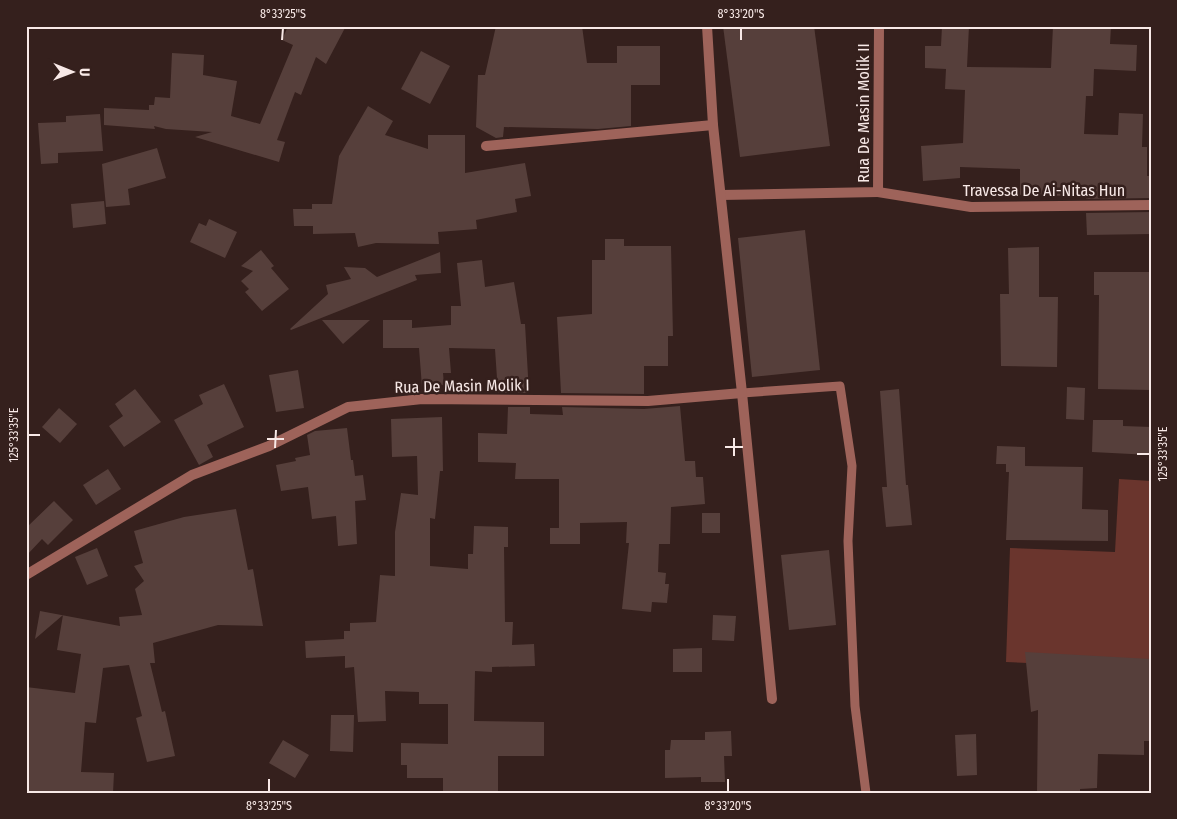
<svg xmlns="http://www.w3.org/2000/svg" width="1177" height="819" viewBox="0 0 1177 819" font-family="'Fira Sans Condensed',sans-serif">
  <rect width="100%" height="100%" fill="#35201d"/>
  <!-- green -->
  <path fill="#6a352d" d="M 1119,479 L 1151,481 L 1151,668 L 1006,662 L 1010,548 L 1115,552 Z"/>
  <!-- building -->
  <g fill="#563f3b">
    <path d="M 288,26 L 346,26 L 326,64 L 316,57 L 301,95 L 295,92 L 277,140 L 285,142 L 279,162 L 195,137 L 212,132 L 166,129 L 154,126 L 155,129 L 104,125 L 104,108 L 149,110 L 149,105 L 154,105 L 155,97 L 170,98 L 172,53 L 204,55 L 203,75 L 237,81 L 231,116 L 260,124 L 293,45 L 282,40 Z"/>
    <path d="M 496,26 L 582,26 L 587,63 L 617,63 L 617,46 L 660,46 L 660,85 L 631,85 L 631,126 L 598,129 L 504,127 L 503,137 L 496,138 L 476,127 L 478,75 L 485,75 Z"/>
    <path d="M 723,26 L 814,26 L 830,146 L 740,157 Z"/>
    <path d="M 942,26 L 969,26 L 967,67 L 1051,68 L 1053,26 L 1111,26 L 1110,44 L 1137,45 L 1136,71 L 1094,69 L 1093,96 L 1086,96 L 1084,134 L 1118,135 L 1119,113 L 1143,114 L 1142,147 L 1147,147 L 1147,176 L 1151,176 L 1151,198 L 1086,199 L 1086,197 L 1074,196 L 1020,195 L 1020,169 L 960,167 L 960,178 L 923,181 L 921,146 L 963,143 L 965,90 L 945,89 L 946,69 L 925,68 L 925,46 L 941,46 Z"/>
    <path d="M 421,51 L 450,66 L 430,104 L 401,89 Z"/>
    <path d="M 368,106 L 393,121 L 385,135 L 428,149 L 428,135 L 465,135 L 465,173 L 525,163 L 531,196 L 515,199 L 517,212 L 476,220 L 477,229 L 438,232 L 439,244 L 376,243 L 358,247 L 355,233 L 313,234 L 313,226 L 294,226 L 293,209 L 312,209 L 312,204 L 332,204 L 339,156 Z"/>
    <path d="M 100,114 L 103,151 L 58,153 L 58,163 L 41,164 L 38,123 L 66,122 L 66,116 Z"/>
    <path d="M 157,148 L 166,178 L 128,189 L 130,205 L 106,207 L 102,164 Z"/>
    <path d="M 104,201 L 106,224 L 73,228 L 71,204 Z"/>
    <path d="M 1151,212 L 1151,234 L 1087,235 L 1086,213 Z"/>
    <path d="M 209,219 L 237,232 L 225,258 L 190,242 L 199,223 L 206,226 Z"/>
    <path d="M 805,230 L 820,370 L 752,377 L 738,238 Z"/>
    <path d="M 605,239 L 624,239 L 624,246 L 671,246 L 673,336 L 668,336 L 668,366 L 644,366 L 644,394 L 561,393 L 557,317 L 592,314 L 592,260 L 605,260 Z"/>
    <path d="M 1039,247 L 1039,297 L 1058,297 L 1057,367 L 1001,366 L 1000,294 L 1009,294 L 1008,248 Z"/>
    <path d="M 261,250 L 274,266 L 271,268 L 289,289 L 262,311 L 245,292 L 249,289 L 241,281 L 253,271 L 241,266 Z"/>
    <path d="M 440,252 L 441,273 L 415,275 L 417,280 L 291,330 L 290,329 L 328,294 L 326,285 L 351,279 L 344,267 L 365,268 L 377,277 Z"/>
    <path d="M 482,260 L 485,287 L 514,282 L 521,324 L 525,324 L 529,393 L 498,393 L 495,349 L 449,348 L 451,373 L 443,373 L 444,385 L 422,387 L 419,348 L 383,348 L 383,320 L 412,320 L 412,328 L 451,325 L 451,306 L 461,306 L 457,263 Z"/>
    <path d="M 1094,272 L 1151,272 L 1151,390 L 1098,389 L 1099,295 L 1094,295 Z"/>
    <path d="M 322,320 L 370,320 L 343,344 Z"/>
    <path d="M 298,370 L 304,408 L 276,412 L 269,375 Z"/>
    <path d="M 224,384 L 244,427 L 207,445 L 213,457 L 199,465 L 174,420 L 203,404 L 199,395 Z"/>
    <path d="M 1067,387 L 1085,388 L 1084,420 L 1066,419 Z"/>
    <path d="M 135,389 L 161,422 L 124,447 L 109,426 L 123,416 L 115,404 Z"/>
    <path d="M 899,389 L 906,485 L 908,485 L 912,525 L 886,527 L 882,487 L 887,487 L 880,391 Z"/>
    <path d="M 680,406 L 685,461 L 695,461 L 696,477 L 703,477 L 705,504 L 671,507 L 670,544 L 659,544 L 658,572 L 666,573 L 665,584 L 669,584 L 667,603 L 652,602 L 651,612 L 622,609 L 629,543 L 626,543 L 627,522 L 580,523 L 580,544 L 550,544 L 550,528 L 559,528 L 559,479 L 515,479 L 516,463 L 478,462 L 478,433 L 507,434 L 508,407 L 530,407 L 530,414 L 563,415 L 562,407 L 644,409 Z"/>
    <path d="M 59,408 L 77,424 L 60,443 L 42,427 Z"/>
    <path d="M 442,417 L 443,471 L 440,471 L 435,519 L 430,518 L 430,566 L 468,569 L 468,554 L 473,554 L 474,526 L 508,527 L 508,547 L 504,547 L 505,622 L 513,622 L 512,645 L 534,644 L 535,666 L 492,667 L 492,672 L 475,671 L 474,721 L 544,722 L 544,756 L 498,756 L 498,793 L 443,793 L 443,778 L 407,778 L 407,765 L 401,765 L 401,743 L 448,744 L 448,704 L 419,704 L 419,692 L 385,691 L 386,721 L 358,722 L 354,667 L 345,668 L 345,656 L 306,658 L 305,641 L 344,639 L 344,631 L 350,631 L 350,623 L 376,622 L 380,575 L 395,576 L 395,532 L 401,493 L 418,495 L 417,456 L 392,457 L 391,419 Z"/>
    <path d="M 1093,420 L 1123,420 L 1123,426 L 1151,427 L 1151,455 L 1092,452 Z"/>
    <path d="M 347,428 L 351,460 L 353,460 L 355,476 L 363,475 L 366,500 L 355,501 L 357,544 L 338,546 L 336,516 L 312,519 L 308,487 L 281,491 L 276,465 L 296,461 L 295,458 L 310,455 L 307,435 L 315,431 Z"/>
    <path d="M 997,446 L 1025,447 L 1025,466 L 1083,467 L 1082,509 L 1108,510 L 1108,541 L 1006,540 L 1009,472 L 1006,472 L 1006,464 L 996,464 Z"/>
    <path d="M 108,469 L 121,489 L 96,505 L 83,485 Z"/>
    <path d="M 54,501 L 73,520 L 48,545 L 42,539 L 26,556 L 26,528 Z"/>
    <path d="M 236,509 L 248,570 L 253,569 L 263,626 L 218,625 L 153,643 L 155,663 L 150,663 L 162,712 L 165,711 L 175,756 L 147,762 L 136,718 L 142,716 L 129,665 L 103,668 L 96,723 L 85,722 L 81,772 L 114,773 L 113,793 L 26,793 L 26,687 L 75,693 L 81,654 L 57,650 L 63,615 L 35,639 L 40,611 L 120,626 L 119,617 L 142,615 L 135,589 L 144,581 L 134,566 L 143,563 L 134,531 L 184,517 Z"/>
    <rect x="702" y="513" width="18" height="20"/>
    <path d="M 97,548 L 108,576 L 87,585 L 75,557 Z"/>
    <path d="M 829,550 L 836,625 L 789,630 L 781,555 Z"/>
    <path d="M 713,615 L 736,616 L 734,641 L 712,640 Z"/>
    <path d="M 702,648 L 702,672 L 673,672 L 673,649 Z"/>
    <path d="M 1025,652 L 1151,659 L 1151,741 L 1144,741 L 1144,755 L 1098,754 L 1097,788 L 1080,789 L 1080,793 L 1037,793 L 1038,710 L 1031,712 Z"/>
    <path d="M 331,715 L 354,715 L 353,752 L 330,751 Z"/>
    <path d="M 731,731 L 732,756 L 724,756 L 725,782 L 701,782 L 701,777 L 665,778 L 665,750 L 670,750 L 671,740 L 705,740 L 705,732 Z"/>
    <path d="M 976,734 L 977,775 L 957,776 L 955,735 Z"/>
    <path d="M 283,740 L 309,755 L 295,778 L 269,763 Z"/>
  </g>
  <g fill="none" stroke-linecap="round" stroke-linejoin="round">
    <!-- service -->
    <path stroke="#9e635a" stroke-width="9" d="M 742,393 L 840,386 L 852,466 L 848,541 L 855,706 L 866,793"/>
    <!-- minor -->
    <g stroke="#9e635a" stroke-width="10">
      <path d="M 486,146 L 713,125"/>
      <path d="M 878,192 L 971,207 L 1151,205"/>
      <path d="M 721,195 L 878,192 L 879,26"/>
      <path d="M 742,393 L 772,699"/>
      <path d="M 26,575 L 192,475 L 269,446 L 348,407 L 422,399 L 648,401 L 742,393 L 713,125 L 707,26"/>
    </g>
  </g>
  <!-- ticks -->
  <path fill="none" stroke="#f8e9e7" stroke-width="2" d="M 282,40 L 283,28M 741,40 L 741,28M 28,435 L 40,435M 267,439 L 284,439M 725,447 L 743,447M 275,448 L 276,430M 1137,454 L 1150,454M 734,456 L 734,438M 269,792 L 269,779M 728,792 L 728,779"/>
  <g text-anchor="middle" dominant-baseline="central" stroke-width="5" stroke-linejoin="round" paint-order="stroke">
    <!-- street labels -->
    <g font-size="16" fill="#f8e9e7" stroke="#35201d">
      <text transform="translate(863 113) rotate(-90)">Rua De Masin Molik II</text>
      <text x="1044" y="190">Travessa De Ai-Nitas Hun</text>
      <text transform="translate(462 386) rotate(-1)">Rua De Masin Molik I</text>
    </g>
  </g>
  <!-- border -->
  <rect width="1177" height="819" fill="none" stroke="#35201d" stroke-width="55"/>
  <!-- north arrow -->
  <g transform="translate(72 72) rotate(91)" stroke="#35201d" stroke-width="4" paint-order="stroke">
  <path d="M0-4L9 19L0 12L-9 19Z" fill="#f8e9e7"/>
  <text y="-8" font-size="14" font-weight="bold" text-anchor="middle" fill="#f8e9e7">U</text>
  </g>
  <rect x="28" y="28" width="1122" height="764" fill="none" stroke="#f8e9e7" stroke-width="2"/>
  <g font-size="12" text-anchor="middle" fill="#f8e9e7">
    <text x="283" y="18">8°33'25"S</text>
    <text x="741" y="18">8°33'20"S</text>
    <text transform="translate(14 435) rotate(-90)" y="4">125°33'35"E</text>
    <text transform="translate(1163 454) rotate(-90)" y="4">125°33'35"E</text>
    <text x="269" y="810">8°33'25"S</text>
    <text x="728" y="810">8°33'20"S</text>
  </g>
</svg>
